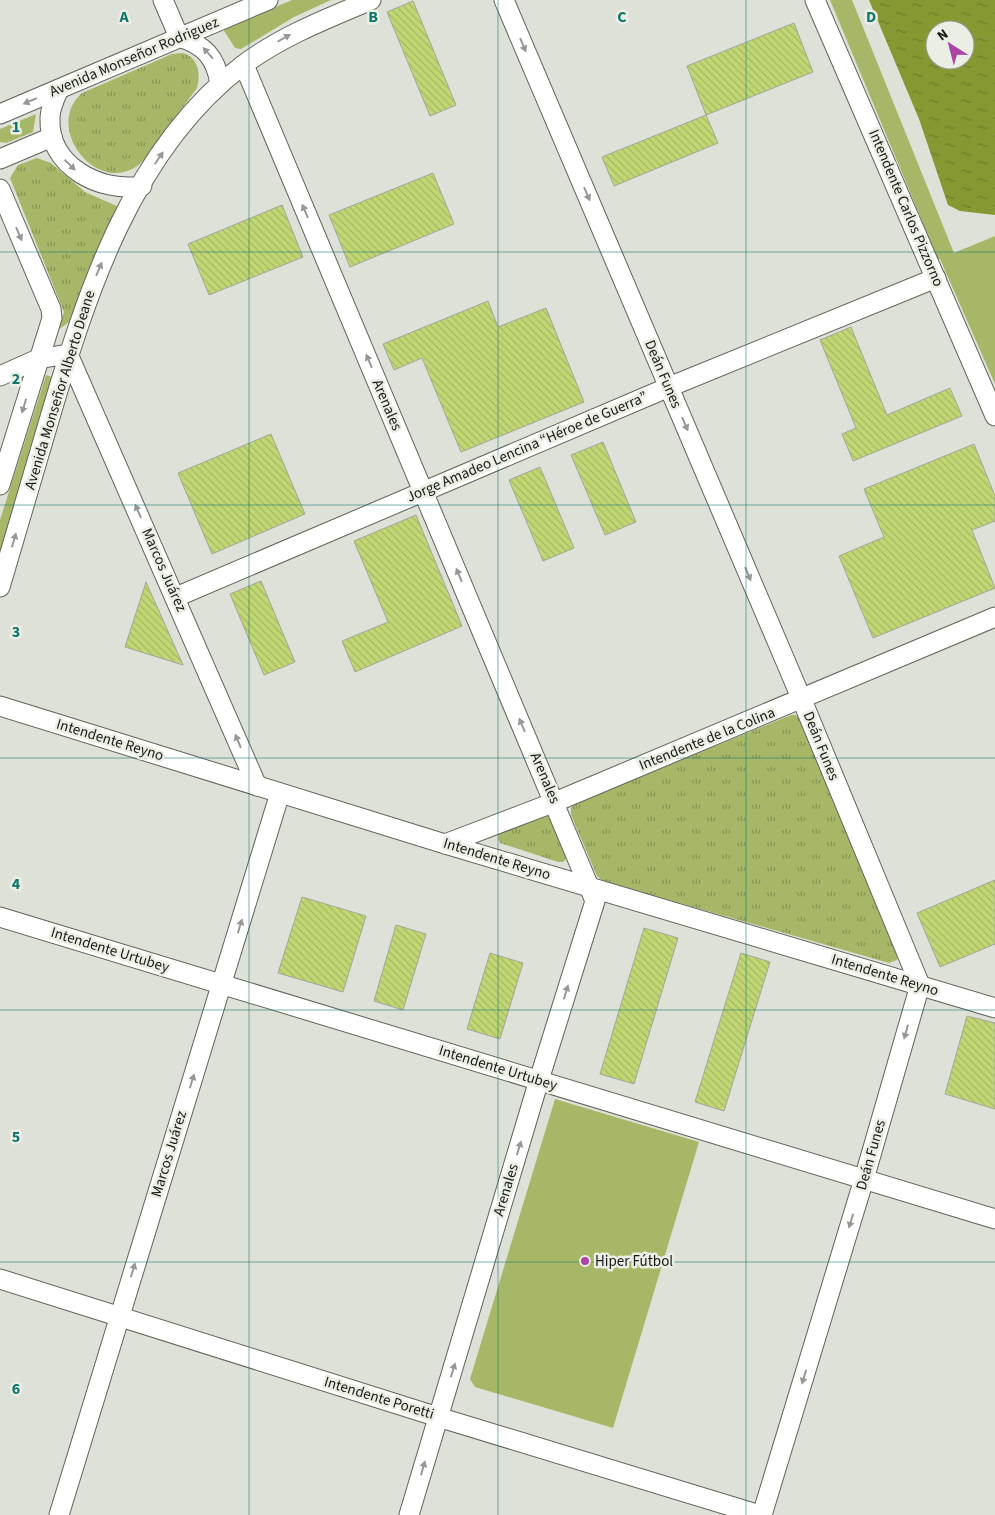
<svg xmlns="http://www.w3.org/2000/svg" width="995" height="1515" viewBox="0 0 995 1515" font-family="'Source Sans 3',sans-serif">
  <defs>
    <pattern id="park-tufts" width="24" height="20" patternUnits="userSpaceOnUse" patternTransform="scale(1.25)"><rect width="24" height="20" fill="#a6b867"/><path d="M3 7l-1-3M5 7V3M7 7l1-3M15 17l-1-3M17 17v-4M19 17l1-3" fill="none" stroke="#869554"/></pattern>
    <pattern id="water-ripples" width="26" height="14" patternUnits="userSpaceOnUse" patternTransform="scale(1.25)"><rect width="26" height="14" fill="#859933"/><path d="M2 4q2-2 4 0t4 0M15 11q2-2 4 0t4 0" fill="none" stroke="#6c7c2a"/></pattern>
    <pattern id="building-back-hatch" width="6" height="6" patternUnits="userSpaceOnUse" patternTransform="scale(1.25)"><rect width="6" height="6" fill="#c1d774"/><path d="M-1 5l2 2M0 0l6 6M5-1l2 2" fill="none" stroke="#a5b864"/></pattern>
  </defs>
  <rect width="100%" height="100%" fill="#dee1d7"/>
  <!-- green -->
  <g fill="#a6b867">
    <path d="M 292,0 L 331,0 L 294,17 L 241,49 L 235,48 L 223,29 Z"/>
    <path d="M 830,0 L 852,0 L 954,253 L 995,236 L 995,384 L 940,259 L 938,259 Z"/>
    <path d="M 36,114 L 33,132 L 6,143 L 0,142 L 0,129 Z"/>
    <path d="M 46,375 L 52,377 L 0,555 L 0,520 Z"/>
    <path d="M 555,1099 L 699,1142 L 613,1428 L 475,1387 L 470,1379 Z"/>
  </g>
  <!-- park -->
  <g fill="url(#park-tufts)">
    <path d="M 182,53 C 198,56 201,74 197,88 L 144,160 C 102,203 41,129 82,93 L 172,54 Z"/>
    <path d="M 37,158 L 51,163 L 85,192 L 119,207 L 92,265 L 69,322 L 58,330 L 64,312 L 10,178 L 18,165 Z"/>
    <path d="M 791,715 L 796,715 L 801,722 L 898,956 L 897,960 L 889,963 L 603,881 L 597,876 L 571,815 L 571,808 L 576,803 Z"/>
    <path d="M 546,815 L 550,817 L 565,854 L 566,859 L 563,862 L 558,862 L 500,843 L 498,839 L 499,832 Z"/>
  </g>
  <!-- water -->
  <path fill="url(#water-ripples)" fill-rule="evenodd" d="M 869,0 L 995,0 L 995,215 L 960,211 L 948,205 L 919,119 ZM 935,30 L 965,30 L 965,60 L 935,60 Z"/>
  <!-- building -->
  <g fill="url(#building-back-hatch)" stroke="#a3a69c">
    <path d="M 413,1 L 456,105 L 430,116 L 387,12 Z"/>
    <path d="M 794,23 L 813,72 L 706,115 L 687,66 Z"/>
    <path d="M 706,115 L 718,143 L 614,186 L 602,157 Z"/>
    <path d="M 433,173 L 454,224 L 350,267 L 329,215 Z"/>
    <path d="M 282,205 L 303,257 L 209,295 L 188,244 Z"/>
    <path d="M 488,301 L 498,327 L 546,308 L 584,402 L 461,452 L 422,358 L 394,370 L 383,344 Z"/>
    <path d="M 851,327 L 887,415 L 950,388 L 962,416 L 853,461 L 842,434 L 856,428 L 820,340 Z"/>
    <path d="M 271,434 L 305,514 L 212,554 L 178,473 Z"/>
    <path d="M 603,442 L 636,522 L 605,535 L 571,455 Z"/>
    <path d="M 974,444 L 995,496 L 995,521 L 972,530 L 995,588 L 873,638 L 839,556 L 884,537 L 864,489 Z"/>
    <path d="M 540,467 L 574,548 L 543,561 L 509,480 Z"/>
    <path d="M 416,515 L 462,626 L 355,672 L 342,641 L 388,622 L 354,541 Z"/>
    <path d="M 261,581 L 295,662 L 264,675 L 230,594 Z"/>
    <path d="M 146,582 L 183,665 L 125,647 Z"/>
    <path d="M 995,880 L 995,944 L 940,967 L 917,913 Z"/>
    <path d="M 302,897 L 366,916 L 343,992 L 278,973 Z"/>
    <path d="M 396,925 L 426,934 L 403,1010 L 374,1001 Z"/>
    <path d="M 644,928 L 678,938 L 634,1084 L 600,1074 Z"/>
    <path d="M 490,953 L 523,963 L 500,1039 L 467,1029 Z"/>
    <path d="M 741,953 L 770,962 L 724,1111 L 695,1102 Z"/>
    <path d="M 967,1016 L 995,1023 L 995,1109 L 945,1094 Z"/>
  </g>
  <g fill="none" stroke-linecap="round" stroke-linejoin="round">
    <!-- minor casing -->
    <g stroke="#61635b" stroke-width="21">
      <g id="minor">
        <path d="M 163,0 L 179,37 C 204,45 216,57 220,84"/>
        <path d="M 504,0 L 802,700 L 920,985 L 864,1179 L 762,1515"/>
        <path d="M 815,0 L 995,416"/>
        <path d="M 244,65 L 595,901 L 539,1080 L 409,1515"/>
        <path d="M 59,89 C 55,98 50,108 50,118 C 48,166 100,193 142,186"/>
        <path d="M 0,114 L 268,0"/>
        <path d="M 0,159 L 52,137"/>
        <path d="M 0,189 L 51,309 L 52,318 L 0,485"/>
        <path d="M 0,376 L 38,359 L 68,354 L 257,786"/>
        <path d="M 0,587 C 16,533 32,478 48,424 C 86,295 131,150 243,65 C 282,36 326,19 371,0"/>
        <path d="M 176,597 L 669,387 L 936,278"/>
        <path d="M 0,706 L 445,844 L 995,1008"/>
        <path d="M 445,844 L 555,802 L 995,617"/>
        <path d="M 0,917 L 995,1219"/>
        <path d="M 0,1279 L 438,1417 L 760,1515"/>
        <path d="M 59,1515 L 280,793"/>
      </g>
    </g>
    <!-- minor -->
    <use href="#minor" stroke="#fff" stroke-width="19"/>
  </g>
  <!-- one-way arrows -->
  <defs><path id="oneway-solid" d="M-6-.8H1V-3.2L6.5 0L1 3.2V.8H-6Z" transform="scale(1.25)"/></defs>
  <g fill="#979896">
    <use href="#oneway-solid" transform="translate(284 38) rotate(-30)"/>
    <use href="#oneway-solid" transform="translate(523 45) rotate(67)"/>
    <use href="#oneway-solid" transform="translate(208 53) rotate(-132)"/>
    <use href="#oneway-solid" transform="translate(30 101) rotate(157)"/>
    <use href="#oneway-solid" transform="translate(159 158) rotate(-56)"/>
    <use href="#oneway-solid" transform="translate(70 165) rotate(44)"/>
    <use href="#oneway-solid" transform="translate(587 194) rotate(67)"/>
    <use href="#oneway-solid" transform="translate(305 211) rotate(-113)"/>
    <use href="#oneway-solid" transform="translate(19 234) rotate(67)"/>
    <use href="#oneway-solid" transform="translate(99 269) rotate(-67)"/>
    <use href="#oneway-solid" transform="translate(369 361) rotate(-113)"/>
    <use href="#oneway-solid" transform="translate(24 406) rotate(107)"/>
    <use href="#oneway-solid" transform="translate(685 424) rotate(67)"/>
    <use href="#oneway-solid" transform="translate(138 511) rotate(-114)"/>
    <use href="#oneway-solid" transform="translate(14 540) rotate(-74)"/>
    <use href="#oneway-solid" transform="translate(748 574) rotate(67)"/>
    <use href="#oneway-solid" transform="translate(459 575) rotate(-113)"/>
    <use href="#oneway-solid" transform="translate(522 725) rotate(-113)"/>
    <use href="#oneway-solid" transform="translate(238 741) rotate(-113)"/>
    <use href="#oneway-solid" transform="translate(240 926) rotate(-73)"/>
    <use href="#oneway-solid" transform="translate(566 992) rotate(-73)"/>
    <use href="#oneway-solid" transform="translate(906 1032) rotate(106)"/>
    <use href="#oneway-solid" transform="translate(192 1081) rotate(-73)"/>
    <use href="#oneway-solid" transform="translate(519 1148) rotate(-73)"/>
    <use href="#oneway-solid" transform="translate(851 1221) rotate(107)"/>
    <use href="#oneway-solid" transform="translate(133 1270) rotate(-73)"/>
    <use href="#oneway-solid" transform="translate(453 1370) rotate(-73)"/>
    <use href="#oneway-solid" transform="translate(804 1377) rotate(107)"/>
    <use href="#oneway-solid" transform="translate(423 1468) rotate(-74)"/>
  </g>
  <!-- grid -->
  <path fill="none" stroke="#0f766e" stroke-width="1" stroke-opacity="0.55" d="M 249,0 L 249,1515M 498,0 L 498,1515M 746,0 L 746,1515M 0,252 L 995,252M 0,505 L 995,505M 0,758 L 995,758M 0,1010 L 995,1010M 0,1262 L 995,1262"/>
  <!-- markers -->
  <circle fill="#ac44a7" stroke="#ebeee4" stroke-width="2" cx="585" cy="1261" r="5"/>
  <g text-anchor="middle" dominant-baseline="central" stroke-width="5" stroke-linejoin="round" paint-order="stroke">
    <!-- street labels -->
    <g font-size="15" fill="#181915" stroke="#ebeee4">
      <text transform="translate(134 57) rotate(-23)">Avenida Monseñor Rodriguez</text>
      <text transform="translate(906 208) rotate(67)">Intendente Carlos Pizzorno</text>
      <text transform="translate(663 374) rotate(67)">Deán Funes</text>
      <text transform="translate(60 390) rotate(-73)">Avenida Monseñor Alberto Deane</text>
      <text transform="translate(387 405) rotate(67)">Arenales</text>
      <text transform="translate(527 447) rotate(-23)">Jorge Amadeo Lencina “Héroe de Guerra”</text>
      <text transform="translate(164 570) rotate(66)">Marcos Juárez</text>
      <text transform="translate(707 739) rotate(-22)">Intendente de la Colina</text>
      <text transform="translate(110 740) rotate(17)">Intendente Reyno</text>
      <text transform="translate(821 746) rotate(68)">Deán Funes</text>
      <text transform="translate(545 778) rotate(67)">Arenales</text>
      <text transform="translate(497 859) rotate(17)">Intendente Reyno</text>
      <text transform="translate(110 950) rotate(17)">Intendente Urtubey</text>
      <text transform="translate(885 975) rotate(17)">Intendente Reyno</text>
      <text transform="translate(498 1068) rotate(17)">Intendente Urtubey</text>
      <text transform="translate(169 1154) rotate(-73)">Marcos Juárez</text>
      <text transform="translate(871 1155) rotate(-74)">Deán Funes</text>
      <text transform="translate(506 1190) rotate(-73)">Arenales</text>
      <text transform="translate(379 1398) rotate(17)">Intendente Poretti</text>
    </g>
    <!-- poi labels -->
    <g font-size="15" fill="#181915" stroke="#ebeee4" text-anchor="start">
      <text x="595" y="1261">Hiper Fútbol</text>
    </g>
  </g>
  <g font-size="16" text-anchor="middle" font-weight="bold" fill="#0f766e" stroke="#ebeee4" stroke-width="5" stroke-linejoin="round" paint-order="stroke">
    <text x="124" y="22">A</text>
    <text x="373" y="22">B</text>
    <text x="622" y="22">C</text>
    <text x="871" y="22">D</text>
    <text x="16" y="132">1</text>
    <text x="16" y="384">2</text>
    <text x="16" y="637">3</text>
    <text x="16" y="889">4</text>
    <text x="16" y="1142">5</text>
    <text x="16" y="1394">6</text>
  </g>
  <!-- north arrow -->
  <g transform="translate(950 45) rotate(324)"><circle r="24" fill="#ebeee4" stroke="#979991"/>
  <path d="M0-4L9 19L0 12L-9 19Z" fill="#ac44a7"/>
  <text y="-8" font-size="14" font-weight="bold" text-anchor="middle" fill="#181915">N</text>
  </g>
</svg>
